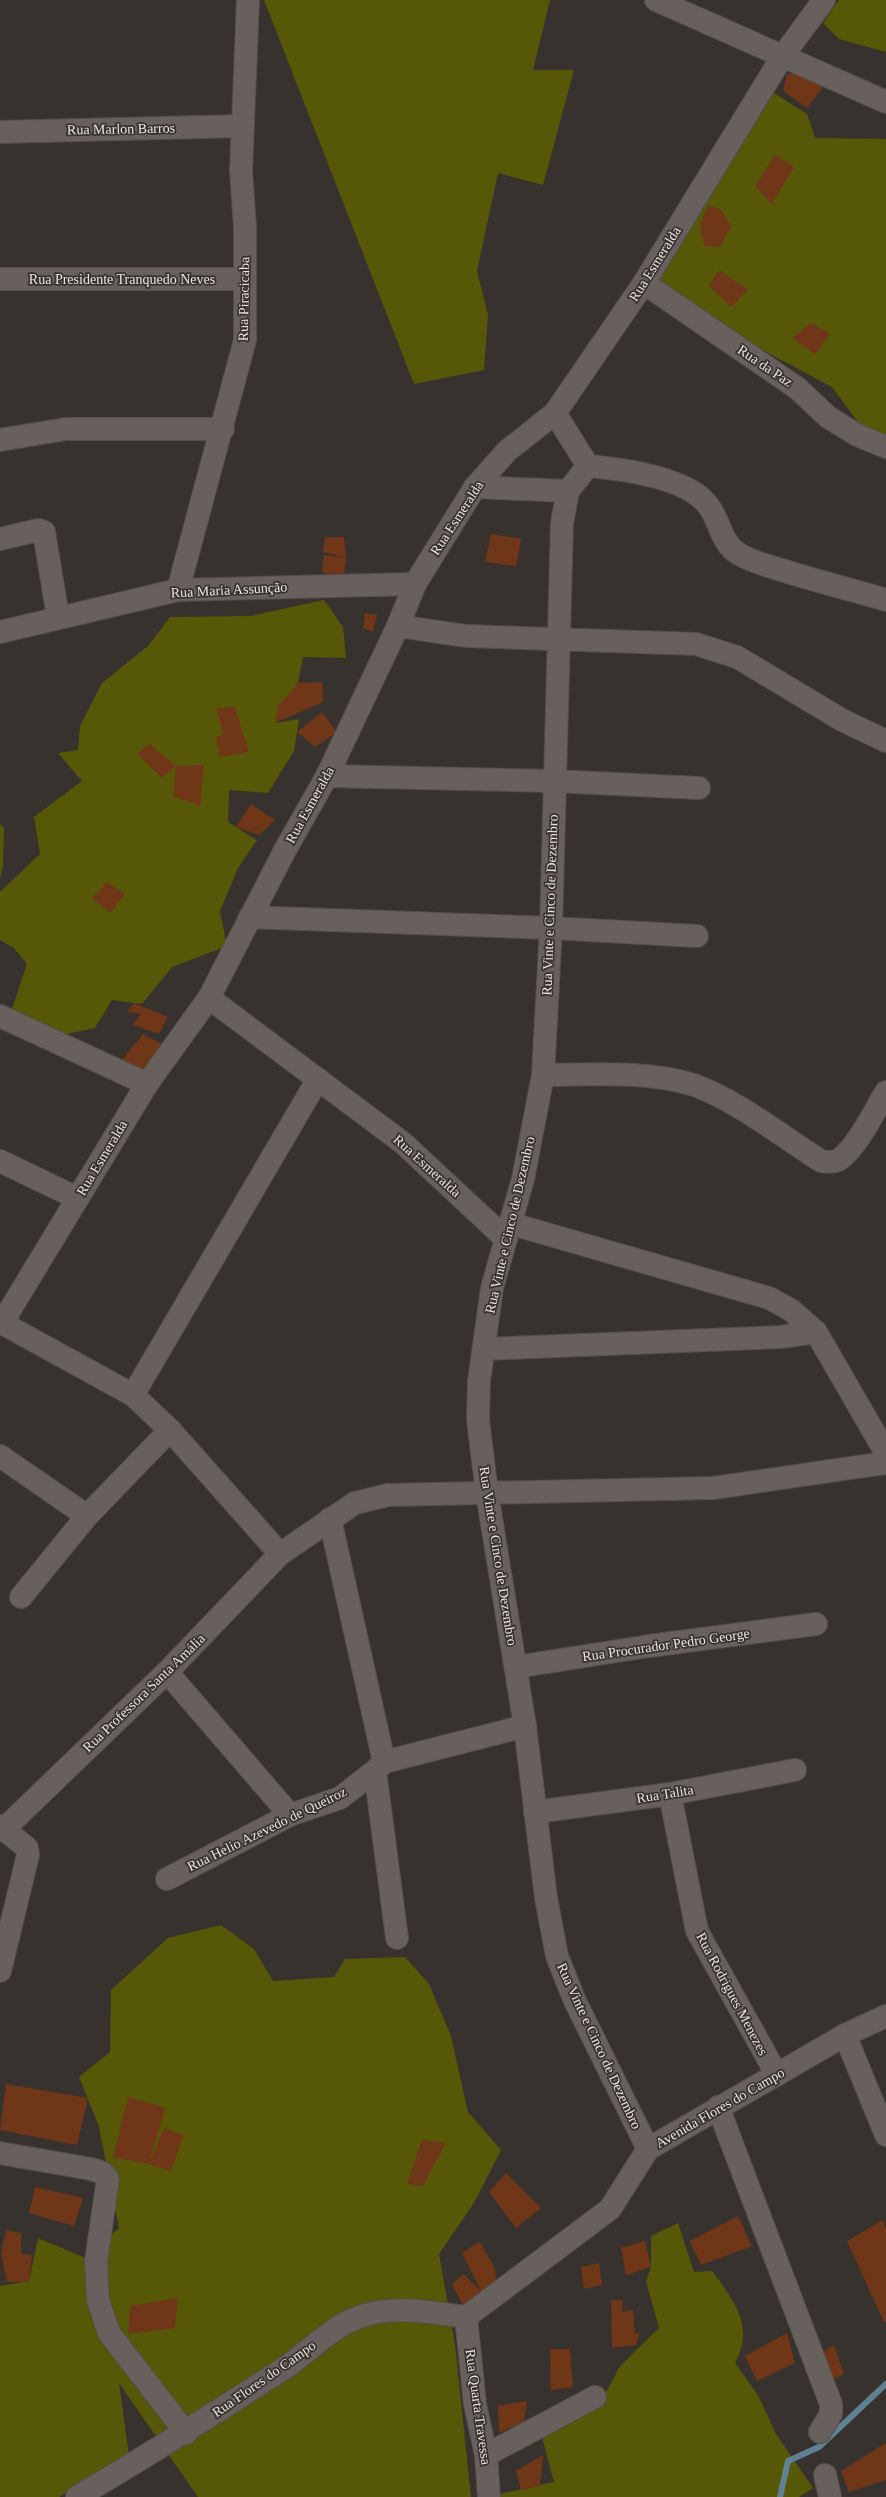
<svg xmlns="http://www.w3.org/2000/svg" width="886" height="2497" viewBox="0 0 886 2497" font-family="'Times New Roman',serif">
  <rect width="100%" height="100%" fill="#38322f"/>
  <!-- green -->
  <g fill="#565807">
    <path d="M 264,0 L 550,0 L 533,70 L 574,70 L 543,185 L 498,173 L 477,271 L 488,315 L 484,370 L 414,384 Z"/>
    <path d="M 839,0 L 886,0 L 886,52 L 839,39 L 823,23 Z"/>
    <path d="M 774,93 L 807,114 L 815,138 L 886,139 L 886,438 L 866,433 L 832,387 L 721,328 L 657,278 Z"/>
    <path d="M 324,600 L 343,627 L 346,658 L 303,657 L 298,683 L 276,723 L 299,719 L 294,751 L 268,793 L 229,790 L 228,822 L 257,840 L 238,868 L 220,911 L 227,946 L 172,967 L 142,1004 L 112,1000 L 95,1028 L 61,1035 L 12,1009 L 27,964 L 14,948 L 0,940 L 0,892 L 40,854 L 34,817 L 82,781 L 58,753 L 78,750 L 80,726 L 102,683 L 148,646 L 170,617 L 251,616 Z"/>
    <path d="M 0,824 L 4,828 L 3,866 L 0,879 Z"/>
    <path d="M 221,1925 L 254,1949 L 273,1981 L 334,1977 L 345,1959 L 405,1957 L 429,1984 L 451,2036 L 468,2112 L 501,2150 L 474,2203 L 439,2254 L 455,2345 L 471,2497 L 198,2497 L 119,2383 L 129,2455 L 59,2497 L 0,2497 L 0,2286 L 29,2281 L 38,2238 L 85,2258 L 119,2228 L 99,2127 L 79,2077 L 110,2052 L 111,1990 L 168,1938 Z"/>
    <path d="M 678,2223 L 694,2272 L 712,2271 C 734,2301 755,2326 735,2363 L 758,2395 L 776,2434 L 813,2488 L 799,2497 L 501,2497 L 500,2494 L 554,2482 L 541,2433 L 602,2400 L 620,2366 L 659,2328 L 646,2281 L 651,2267 L 651,2236 Z"/>
  </g>
  <g fill="none" stroke-linecap="round" stroke-linejoin="round">
    <!-- stream -->
    <path stroke="#5f8293" stroke-width="6" d="M 780,2497 L 788,2461 L 819,2447 L 886,2384"/>
  </g>
  <!-- building -->
  <g fill="#6f3617">
    <path d="M 805,73 L 823,87 L 807,108 L 783,91 L 787,74 Z"/>
    <path d="M 775,155 L 794,167 L 772,204 L 755,186 Z"/>
    <path d="M 708,206 L 721,209 L 731,227 L 720,247 L 704,246 L 700,224 Z"/>
    <path d="M 719,270 L 748,290 L 731,307 L 709,286 Z"/>
    <path d="M 811,323 L 830,334 L 815,354 L 792,338 Z"/>
    <path d="M 491,534 L 521,539 L 516,566 L 485,562 Z"/>
    <path d="M 325,537 L 344,537 L 346,558 L 323,552 Z"/>
    <path d="M 324,555 L 346,558 L 344,577 L 322,572 Z"/>
    <path d="M 365,613 L 377,615 L 373,632 L 363,628 Z"/>
    <path d="M 322,682 L 323,702 L 275,723 L 278,706 L 298,683 Z"/>
    <path d="M 235,707 L 249,752 L 219,757 L 216,737 L 223,734 L 216,708 Z"/>
    <path d="M 322,712 L 337,732 L 315,747 L 297,732 Z"/>
    <path d="M 150,744 L 176,766 L 204,765 L 200,806 L 173,796 L 176,766 L 162,778 L 137,754 Z"/>
    <path d="M 251,804 L 275,820 L 259,835 L 236,827 Z"/>
    <path d="M 107,882 L 125,894 L 110,913 L 92,898 Z"/>
    <path d="M 134,1003 L 168,1017 L 159,1034 L 133,1025 L 141,1014 L 127,1012 Z"/>
    <path d="M 143,1034 L 163,1045 L 140,1074 L 122,1060 Z"/>
    <path d="M 6,2084 L 88,2098 L 77,2145 L 0,2130 Z"/>
    <path d="M 128,2097 L 166,2108 L 148,2164 L 113,2157 Z"/>
    <path d="M 164,2128 L 184,2135 L 171,2171 L 148,2164 Z"/>
    <path d="M 422,2140 L 446,2143 L 423,2186 L 407,2184 Z"/>
    <path d="M 506,2173 L 541,2208 L 516,2228 L 489,2192 Z"/>
    <path d="M 35,2187 L 83,2198 L 74,2226 L 29,2213 Z"/>
    <path d="M 738,2216 L 752,2246 L 701,2265 L 690,2241 Z"/>
    <path d="M 883,2220 L 886,2229 L 886,2322 L 884,2322 L 847,2241 Z"/>
    <path d="M 6,2230 L 21,2233 L 21,2254 L 32,2255 L 29,2282 L 7,2282 L 1,2253 Z"/>
    <path d="M 645,2241 L 651,2267 L 626,2275 L 621,2248 Z"/>
    <path d="M 480,2242 L 495,2269 L 496,2282 L 482,2293 L 462,2253 Z"/>
    <path d="M 599,2263 L 602,2285 L 584,2289 L 581,2267 Z"/>
    <path d="M 464,2274 L 482,2293 L 463,2306 L 452,2284 Z"/>
    <path d="M 178,2298 L 175,2328 L 128,2334 L 130,2306 Z"/>
    <path d="M 611,2300 L 623,2300 L 622,2312 L 633,2310 L 635,2334 L 640,2332 L 636,2345 L 612,2348 Z"/>
    <path d="M 787,2333 L 795,2363 L 757,2381 L 745,2356 Z"/>
    <path d="M 834,2345 L 844,2374 L 831,2381 L 818,2355 Z"/>
    <path d="M 550,2349 L 570,2349 L 573,2387 L 551,2390 Z"/>
    <path d="M 527,2401 L 524,2422 L 499,2433 L 498,2406 Z"/>
    <path d="M 886,2443 L 886,2480 L 849,2492 L 841,2471 Z"/>
    <path d="M 543,2455 L 540,2486 L 521,2490 L 516,2471 Z"/>
  </g>
  <g fill="none" stroke-linecap="round" stroke-linejoin="round">
    <!-- minor casing -->
    <g stroke="#544f4c" stroke-width="24">
      <g id="minor">
        <path d="M 656,0 L 886,102"/>
        <path d="M 0,132 L 241,126"/>
        <path d="M 0,279 L 245,279"/>
        <path d="M 644,283 L 797,388 L 828,417 L 857,435 L 886,447"/>
        <path d="M 555,413 L 588,466 L 568,491 L 562,523 L 551,928 L 543,1075 L 523,1179 L 492,1288 L 479,1381 L 478,1420 L 487,1493 L 525,1726 L 546,1898 L 557,1956 L 574,1999 L 648,2149"/>
        <path d="M 0,440 L 66,429 L 223,429"/>
        <path d="M 588,466 C 621,469 685,477 707,504 C 720,519 720,543 739,554 C 750,561 763,564 775,568 C 812,580 849,589 886,600"/>
        <path d="M 475,487 L 568,491"/>
        <path d="M 0,539 L 38,530 L 44,532 L 58,617"/>
        <path d="M 178,590 L 245,340 L 245,227 L 241,171 L 248,0"/>
        <path d="M 398,626 L 466,636 L 696,644 L 737,657 L 842,720 L 886,741"/>
        <path d="M 0,632 L 178,590 L 415,584"/>
        <path d="M 327,776 L 553,781 L 699,788"/>
        <path d="M 250,917 L 551,928 L 697,936"/>
        <path d="M 209,998 L 403,1143 L 506,1239"/>
        <path d="M 0,1016 L 147,1084"/>
        <path d="M 543,1075 C 592,1075 646,1070 694,1085 C 736,1100 783,1137 821,1161 C 827,1162 835,1163 840,1159 C 858,1146 874,1111 886,1092"/>
        <path d="M 0,1161 L 77,1198"/>
        <path d="M 512,1224 L 769,1298 L 791,1310 L 816,1332 L 886,1453"/>
        <path d="M 0,1322 L 133,1395 L 170,1430 L 280,1554"/>
        <path d="M 2,1323 L 147,1084 L 209,998 L 285,850 L 327,776 L 398,626 L 415,584 L 475,487 L 507,451 L 555,413 L 644,283 L 782,57 L 824,0"/>
        <path d="M 484,1349 L 780,1337 L 816,1332"/>
        <path d="M 133,1395 L 318,1079"/>
        <path d="M 0,1456 L 87,1516"/>
        <path d="M 330,1519 L 384,1762"/>
        <path d="M 21,1597 L 87,1516 L 170,1430"/>
        <path d="M 516,1667 L 649,1646 L 816,1624"/>
        <path d="M 167,1672 L 290,1815"/>
        <path d="M 384,1762 L 525,1726"/>
        <path d="M 375,1771 L 397,1938"/>
        <path d="M 670,1794 L 697,1931 L 777,2075"/>
        <path d="M 535,1812 L 670,1794 L 795,1770"/>
        <path d="M 0,1826 L 27,1848 L 28,1855 L 0,1971"/>
        <path d="M 4,1829 L 167,1672 L 280,1554 L 355,1503 L 388,1495 L 713,1488 L 886,1463"/>
        <path d="M 167,1879 L 290,1815 L 340,1798 L 375,1771 L 384,1762"/>
        <path d="M 845,2035 L 886,2135"/>
        <path d="M 718,2107 L 831,2404 L 831,2414 L 820,2432"/>
        <path d="M 0,2153 L 91,2169 L 103,2173 L 108,2179 L 96,2261 L 98,2300 L 109,2333 L 186,2433"/>
        <path d="M 466,2317 L 610,2209 L 648,2149 L 845,2035 L 886,2016"/>
        <path d="M 466,2317 L 475,2404 L 486,2455 L 489,2497"/>
        <path d="M 486,2455 L 595,2397"/>
        <path d="M 825,2475 L 830,2497"/>
        <path d="M 77,2497 C 147,2456 215,2413 283,2369 C 312,2350 335,2322 369,2314 C 400,2306 435,2313 466,2317"/>
      </g>
    </g>
    <!-- minor -->
    <use href="#minor" stroke="#67605d" stroke-width="22"/>
  </g>
  <g text-anchor="middle" dominant-baseline="central" stroke-width="3.5" stroke-linejoin="round" paint-order="stroke">
    <!-- street labels -->
    <g font-size="14" fill="#e9e5e3" stroke="#38322f">
      <text transform="translate(121 129) rotate(-1)">Rua Marlon Barros</text>
      <text transform="translate(655 264) rotate(-58)">Rua Esmeralda</text>
      <text x="122" y="279">Rua Presidente Tranquedo Neves</text>
      <text transform="translate(244 299) rotate(-89)">Rua Piracicaba</text>
      <text transform="translate(765 366) rotate(34)">Rua da Paz</text>
      <text transform="translate(457 518) rotate(-57)">Rua Esmeralda</text>
      <text transform="translate(229 590) rotate(-3)">Rua Maria Assunção</text>
      <text transform="translate(310 805) rotate(-61)">Rua Esmeralda</text>
      <text transform="translate(550 905) rotate(-88)">Rua Vinte e Cinco de Dezembro</text>
      <text transform="translate(102 1158) rotate(-59)">Rua Esmeralda</text>
      <text transform="translate(427 1166) rotate(42)">Rua Esmeralda</text>
      <text transform="translate(510 1225) rotate(-77)">Rua Vinte e Cinco de Dezembro</text>
      <text transform="translate(498 1556) rotate(81)">Rua Vinte e Cinco de Dezembro</text>
      <text transform="translate(666 1645) rotate(-8)">Rua Procurador Pedro George</text>
      <text transform="translate(144 1693) rotate(-44)">Rua Professora Santa Amália</text>
      <text transform="translate(665 1794) rotate(-9)">Rua Talita</text>
      <text transform="translate(267 1829) rotate(-26)">Rua Helio Azevedo de Queiroz</text>
      <text transform="translate(732 1994) rotate(62)">Rua Rodrigues Menezes</text>
      <text transform="translate(599 2046) rotate(65)">Rua Vinte e Cinco de Dezembro</text>
      <text transform="translate(720 2108) rotate(-30)">Avenida Flores do Campo</text>
      <text transform="translate(264 2379) rotate(-35)">Rua Flores do Campo</text>
      <text transform="translate(478 2407) rotate(82)">Rua Quarta Travessa</text>
    </g>
  </g>
</svg>
